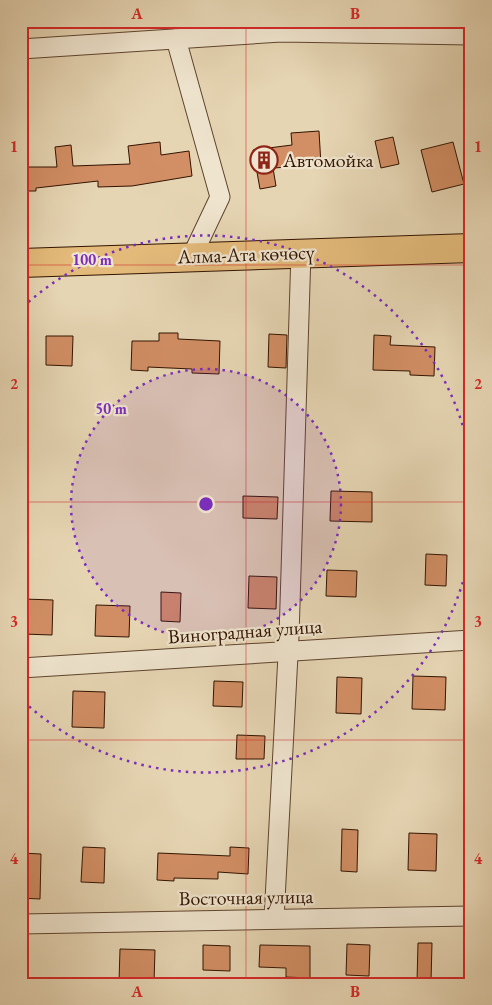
<svg xmlns="http://www.w3.org/2000/svg" width="492" height="1005" viewBox="0 0 492 1005" font-family="'EB Garamond',serif">
  <rect width="100%" height="100%" fill="#e6d5b3"/>
  <filter id="stains"><feTurbulence type="fractalNoise" baseFrequency=".004" numOctaves="4"/><feColorMatrix values="0 0 0 0 .2 0 0 0 0 .09 0 0 0 0 .02 0 0 0 .5 -.17"/></filter>
  <radialGradient id="worn" r=".72"><stop offset=".6" stop-color="#630" stop-opacity="0"/><stop offset="1" stop-color="#630" stop-opacity=".3"/></radialGradient>
  <!-- building -->
  <g fill="#d28e64" stroke="#321301">
    <path d="M 319,131 L 321,165 L 273,168 L 276,186 L 260,189 L 253,150 L 292,145 L 291,133 Z"/>
    <path d="M 393,137 L 399,164 L 381,168 L 375,141 Z"/>
    <path d="M 160,142 L 161,155 L 189,151 L 192,176 L 132,186 L 98,187 L 98,181 L 36,188 L 36,191 L 21,191 L 21,167 L 57,167 L 55,147 L 71,145 L 73,166 L 130,164 L 128,146 Z"/>
    <path d="M 453,142 L 464,184 L 432,192 L 421,150 Z"/>
    <path d="M 159,333 L 178,333 L 178,339 L 220,341 L 219,374 L 192,373 L 192,369 L 148,367 L 148,371 L 131,370 L 132,341 L 159,341 Z"/>
    <path d="M 269,334 L 287,335 L 286,368 L 268,367 Z"/>
    <path d="M 374,335 L 391,336 L 390,345 L 435,347 L 434,376 L 410,375 L 410,371 L 373,370 Z"/>
    <path d="M 46,336 L 73,336 L 72,366 L 46,365 Z"/>
    <path d="M 331,491 L 372,492 L 372,522 L 330,521 Z"/>
    <path d="M 243,496 L 278,497 L 277,519 L 243,518 Z"/>
    <path d="M 426,554 L 447,555 L 446,586 L 425,585 Z"/>
    <path d="M 327,570 L 357,571 L 356,597 L 326,596 Z"/>
    <path d="M 249,576 L 277,577 L 276,609 L 248,608 Z"/>
    <path d="M 161,592 L 181,593 L 180,622 L 161,621 Z"/>
    <path d="M 24,599 L 53,600 L 52,635 L 23,634 Z"/>
    <path d="M 96,605 L 130,606 L 129,637 L 95,636 Z"/>
    <path d="M 413,676 L 446,677 L 445,710 L 412,709 Z"/>
    <path d="M 337,677 L 362,678 L 361,714 L 336,713 Z"/>
    <path d="M 214,681 L 243,682 L 242,707 L 213,706 Z"/>
    <path d="M 73,691 L 105,692 L 104,728 L 72,727 Z"/>
    <path d="M 237,735 L 265,736 L 264,759 L 236,759 Z"/>
    <path d="M 342,829 L 358,830 L 357,872 L 341,871 Z"/>
    <path d="M 409,833 L 437,834 L 436,871 L 408,870 Z"/>
    <path d="M 83,847 L 105,848 L 104,883 L 81,882 Z"/>
    <path d="M 230,847 L 249,848 L 248,874 L 218,872 L 218,879 L 174,878 L 174,881 L 157,880 L 158,853 L 230,856 Z"/>
    <path d="M 21,853 L 41,854 L 40,899 L 21,898 Z"/>
    <path d="M 418,943 L 432,943 L 431,982 L 417,982 Z"/>
    <path d="M 347,944 L 370,945 L 369,976 L 346,975 Z"/>
    <path d="M 203,945 L 230,946 L 230,971 L 203,970 Z"/>
    <path d="M 260,945 L 310,946 L 310,978 L 286,977 L 286,968 L 259,967 Z"/>
    <path d="M 120,949 L 155,950 L 154,983 L 119,982 Z"/>
  </g>
  <g fill="none" stroke-linecap="round" stroke-linejoin="round">
    <!-- street casing -->
    <g stroke="#5f442e" stroke-width="21">
      <g id="street">
        <path d="M 176,39 L 220,197 L 192,256"/>
        <path d="M 21,49 L 281,32 L 471,35"/>
        <path d="M 21,668 L 471,640"/>
        <path d="M 274,919 L 289,636 L 301,252"/>
        <path d="M 21,924 L 471,916"/>
      </g>
    </g>
    <!-- highway casing -->
    <g stroke="#321301" stroke-width="30">
      <path id="highway" d="M 21,263 L 471,248"/>
    </g>
    <!-- street -->
    <use href="#street" stroke="#efe4ce" stroke-width="19"/>
    <!-- highway -->
    <use href="#highway" stroke="#e3ba7a" stroke-width="28"/>
  </g>
  <!-- grid -->
  <path fill="none" stroke="#d62828" stroke-width="1" stroke-opacity="0.55" d="M 246,21 L 246,984M 21,265 L 471,265M 21,502 L 471,502M 21,740 L 471,740"/>
  <!-- distance rings -->
  <circle cx="206" cy="504" r="135" fill="#7b2cbf" fill-opacity=".12"/>
  <g fill="none" stroke="#7b2cbf" stroke-width="2.5" stroke-dasharray="2.5 5">
    <circle cx="206" cy="504" r="135"/>
    <path d="M470 553A269 269 0 0 1 23 701M23 307A269 269 0 0 1 470 455"/>
  </g>
  <!-- icons -->
  <defs>
    <g id="building-ring" transform="scale(1.4375)"><circle r="9.5" fill="#efe4ce" stroke="#8f2418" stroke-width="1.5"/><path d="M-4-6H4V6H1V3H-1V6H-4ZM-2.5-4.3h1.7v1.8h-1.7ZM.8-4.3h1.7v1.8H.8ZM-2.5-1h1.7V.8h-1.7ZM.8-1h1.7V.8H.8Z" fill="#8f2418"/></g>
  </defs>
  <g fill-rule="evenodd">
    <use href="#building-ring" x="264" y="160"/>
  </g>
  <g text-anchor="middle" dominant-baseline="central" stroke-width="4.5" stroke-linejoin="round" paint-order="stroke">
    <!-- poi labels -->
    <g font-size="20" fill="#321301" stroke="#efe4ce" text-anchor="start">
      <text x="283" y="160">Автомойка</text>
    </g>
    <!-- street labels -->
    <g font-size="20" fill="#321301" stroke="#efe4ce">
      <text transform="translate(246 254) rotate(-2)">Алма-Ата көчөсү</text>
      <text transform="translate(245 631) rotate(-4)">Виноградная улица</text>
      <text transform="translate(246 897) rotate(-1)">Восточная улица</text>
    </g>
  </g>
  <circle cx="206" cy="504" r="8" fill="#7b2cbf" stroke="#efe4ce" stroke-width="2.5"/>
  <g font-size="15" text-anchor="middle" font-weight="bold" fill="#7b2cbf" stroke="#efe4ce" stroke-width="4.5" stroke-linejoin="round" paint-order="stroke">
    <text x="92" y="265">100 m</text>
    <text x="111" y="414">50 m</text>
  </g>
  <!-- margin -->
  <rect width="492" height="1005" fill="none" stroke="#e6d5b3" stroke-width="55"/>
  <rect x="28" y="28" width="436" height="950" fill="none" stroke="#d62828" stroke-width="2"/>
  <g font-size="16" text-anchor="middle" font-weight="bold" fill="#d62828">
    <text x="137" y="19">A</text>
    <text x="355" y="19">B</text>
    <text x="14" y="152">1</text>
    <text x="478" y="152">1</text>
    <text x="14" y="389">2</text>
    <text x="478" y="389">2</text>
    <text x="14" y="627">3</text>
    <text x="478" y="627">3</text>
    <text x="14" y="864">4</text>
    <text x="478" y="864">4</text>
    <text x="137" y="997">A</text>
    <text x="355" y="997">B</text>
  </g>
  <rect width="100%" height="100%" filter="url(#stains)"/>
  <rect width="100%" height="100%" fill="url(#worn)"/>
</svg>
